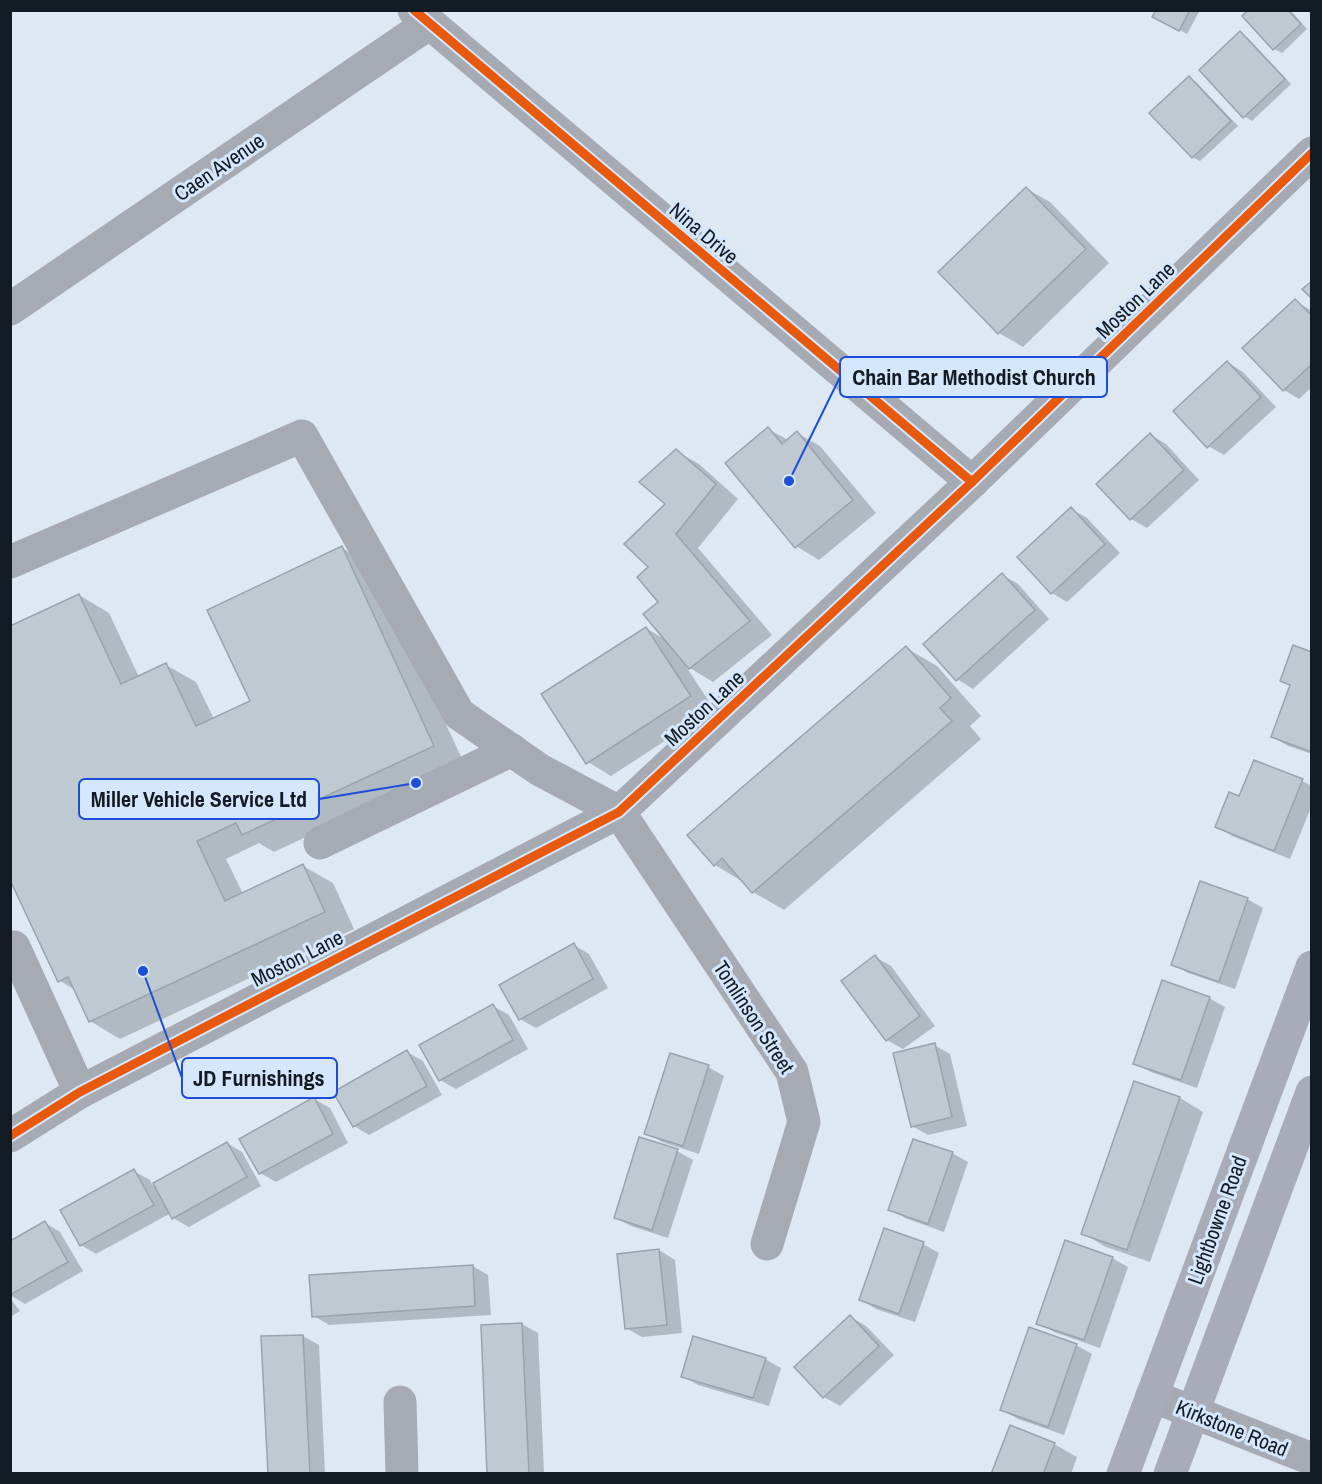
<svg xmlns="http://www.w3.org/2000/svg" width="1322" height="1484" viewBox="0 0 1322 1484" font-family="'Archivo Narrow',sans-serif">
  <rect width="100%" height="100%" fill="#dee8f3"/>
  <!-- shadow -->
  <g fill="#0003">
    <path d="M 1154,10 L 1200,10 L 1187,34 L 1154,16 L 1157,12 Z"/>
    <path d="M 1250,10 L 1290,10 L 1307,29 L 1282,53 L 1274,49 Z"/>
    <path d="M 1240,33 L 1248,38 L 1291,84 L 1252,121 L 1244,116 Z"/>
    <path d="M 1189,78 L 1196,82 L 1238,126 L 1200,161 L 1192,157 Z"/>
    <path d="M 1027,189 L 1050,202 L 1109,263 L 1023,347 L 999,333 L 940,272 Z"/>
    <path d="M 1295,301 L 1312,311 L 1312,387 L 1299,399 L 1284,390 Z"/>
    <path d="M 1227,362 L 1243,372 L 1276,407 L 1224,455 L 1208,446 Z"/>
    <path d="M 768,429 L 788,440 L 797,433 L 820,446 L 876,513 L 819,560 L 796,546 Z"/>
    <path d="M 1151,435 L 1166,444 L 1199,480 L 1147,528 L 1131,519 Z"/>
    <path d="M 676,451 L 699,464 L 738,499 L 698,548 L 772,635 L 713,682 L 685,665 L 714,709 L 611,776 L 588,762 L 646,628 L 666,640 L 660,602 L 650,567 L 668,504 Z"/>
    <path d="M 1071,509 L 1087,518 L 1120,553 L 1067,602 L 1052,593 Z"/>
    <path d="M 342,548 L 372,565 L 464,763 L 274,852 L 259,843 L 226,859 L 243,894 L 303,866 L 333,883 L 354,929 L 120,1039 L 90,1021 L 75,990 L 59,980 L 79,595 L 109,613 L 139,677 L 166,665 L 196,682 L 214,719 L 252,702 Z"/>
    <path d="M 1002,575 L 1018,584 L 1049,619 L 973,689 L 957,679 Z"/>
    <path d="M 906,648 L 937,666 L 981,716 L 970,726 L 981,739 L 784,910 L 753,892 L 745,883 L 715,865 Z"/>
    <path d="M 1312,653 L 1312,754 L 1288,746 L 1273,737 Z"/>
    <path d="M 1302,781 L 1312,786 L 1312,805 L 1290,859 L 1232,836 L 1217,827 Z"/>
    <path d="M 1247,899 L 1263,908 L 1235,989 L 1188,973 L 1173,964 Z"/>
    <path d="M 574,945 L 589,954 L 608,988 L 536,1028 L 520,1019 Z"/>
    <path d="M 875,957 L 891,966 L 935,1026 L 903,1049 L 887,1040 Z"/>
    <path d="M 1209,998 L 1225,1007 L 1197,1088 L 1151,1072 L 1135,1063 Z"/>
    <path d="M 493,1006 L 509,1015 L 528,1049 L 456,1089 L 440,1080 Z"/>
    <path d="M 934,1045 L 950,1054 L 967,1126 L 928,1135 L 912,1126 Z"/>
    <path d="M 407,1052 L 423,1061 L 442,1095 L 369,1135 L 354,1126 Z"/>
    <path d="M 708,1067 L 724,1076 L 699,1154 L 662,1142 L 646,1133 Z"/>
    <path d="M 1180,1098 L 1203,1112 L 1150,1262 L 1106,1247 L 1082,1233 Z"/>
    <path d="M 314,1099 L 330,1108 L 348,1143 L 276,1182 L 260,1173 L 241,1140 Z"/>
    <path d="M 227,1143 L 242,1152 L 261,1186 L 189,1227 L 173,1218 L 171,1213 L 96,1254 L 81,1245 L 134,1171 L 150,1180 L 152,1185 Z"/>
    <path d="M 677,1151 L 693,1160 L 668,1238 L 631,1226 L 615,1217 Z"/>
    <path d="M 952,1153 L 968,1162 L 944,1232 L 905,1218 L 890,1209 Z"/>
    <path d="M 45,1223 L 60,1232 L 83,1271 L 25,1304 L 10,1295 L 10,1242 Z"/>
    <path d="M 923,1244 L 939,1253 L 915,1322 L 876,1309 L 861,1300 Z"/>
    <path d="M 659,1250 L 675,1260 L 682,1333 L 642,1337 L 626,1328 Z"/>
    <path d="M 1112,1258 L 1128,1267 L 1100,1348 L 1054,1332 L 1038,1323 Z"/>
    <path d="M 473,1266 L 488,1275 L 491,1315 L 329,1325 L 314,1316 Z"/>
    <path d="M 10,1298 L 20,1311 L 10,1317 Z"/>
    <path d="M 850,1317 L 866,1326 L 894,1355 L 840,1406 L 824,1397 Z"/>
    <path d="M 522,1324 L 538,1333 L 544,1474 L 489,1474 Z"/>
    <path d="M 303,1336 L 319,1345 L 325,1474 L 269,1474 Z"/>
    <path d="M 1076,1345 L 1092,1354 L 1064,1435 L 1018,1419 L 1002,1410 Z"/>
    <path d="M 765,1359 L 781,1368 L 769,1406 L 698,1385 L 682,1376 Z"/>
    <path d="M 1054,1444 L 1077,1457 L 1071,1474 L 993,1474 Z"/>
  </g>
  <!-- building -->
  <g fill="#bfc9d1" stroke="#99a3ac" stroke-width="1.5">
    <path d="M 1152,10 L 1190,10 L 1179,31 L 1152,17 L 1155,12 Z"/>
    <path d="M 1248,10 L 1288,10 L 1301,24 L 1273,50 L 1242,16 Z"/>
    <path d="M 1240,31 L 1285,79 L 1243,118 L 1199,70 Z"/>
    <path d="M 1189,76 L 1231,121 L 1192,158 L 1149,113 Z"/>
    <path d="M 1026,187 L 1086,249 L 998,334 L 938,272 Z"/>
    <path d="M 1312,281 L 1312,299 L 1302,289 Z"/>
    <path d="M 1295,299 L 1312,316 L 1312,364 L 1283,391 L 1242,348 Z"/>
    <path d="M 1227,361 L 1261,397 L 1207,448 L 1173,411 Z"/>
    <path d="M 768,427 L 782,444 L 797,431 L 853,500 L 795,548 L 725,463 Z"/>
    <path d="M 1150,433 L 1184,470 L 1130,520 L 1096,484 Z"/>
    <path d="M 676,449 L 716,484 L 676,534 L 750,621 L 689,669 L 643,614 L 658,602 L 637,577 L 648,567 L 624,544 L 665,504 L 639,482 Z"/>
    <path d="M 1071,507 L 1105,544 L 1051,594 L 1017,557 Z"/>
    <path d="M 342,546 L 434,746 L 242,835 L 236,823 L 197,841 L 225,901 L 303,864 L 325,912 L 89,1022 L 68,977 L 58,982 L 10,880 L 10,626 L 79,594 L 121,684 L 166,663 L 196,726 L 250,701 L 207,610 Z"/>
    <path d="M 1002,573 L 1035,610 L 956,681 L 923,644 Z"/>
    <path d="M 646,627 L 691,696 L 586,764 L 541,694 Z"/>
    <path d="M 1293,645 L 1312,652 L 1312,752 L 1271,737 L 1290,685 L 1280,681 Z"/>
    <path d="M 906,646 L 951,698 L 940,708 L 952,721 L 752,893 L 722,858 L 714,866 L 687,835 Z"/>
    <path d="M 1254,760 L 1303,779 L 1274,851 L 1215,827 L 1229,792 L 1239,796 Z"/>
    <path d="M 1200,881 L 1248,898 L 1219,982 L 1171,965 Z"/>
    <path d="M 574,943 L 593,979 L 519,1020 L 499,985 Z"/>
    <path d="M 875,955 L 920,1016 L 886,1041 L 841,981 Z"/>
    <path d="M 1162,980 L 1210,997 L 1181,1080 L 1133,1064 Z"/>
    <path d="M 493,1004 L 513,1040 L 439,1081 L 419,1045 Z"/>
    <path d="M 935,1043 L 952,1117 L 911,1127 L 893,1053 Z"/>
    <path d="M 407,1050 L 427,1086 L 353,1127 L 333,1092 Z"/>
    <path d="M 670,1053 L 709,1065 L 683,1146 L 644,1134 Z"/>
    <path d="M 1134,1081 L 1180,1097 L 1127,1250 L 1081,1234 Z"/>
    <path d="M 314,1097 L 333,1134 L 259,1174 L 239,1139 Z"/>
    <path d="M 639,1137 L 678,1149 L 652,1230 L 614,1218 Z"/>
    <path d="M 913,1139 L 953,1152 L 928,1224 L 888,1210 Z"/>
    <path d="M 227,1142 L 247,1177 L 172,1219 L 153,1183 Z"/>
    <path d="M 134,1169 L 154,1205 L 80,1246 L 60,1210 Z"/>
    <path d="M 45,1221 L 68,1262 L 10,1295 L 10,1241 Z"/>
    <path d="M 884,1228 L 924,1242 L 899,1314 L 859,1300 Z"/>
    <path d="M 1065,1240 L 1113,1257 L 1084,1340 L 1036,1324 Z"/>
    <path d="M 659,1249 L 667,1325 L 625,1329 L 617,1254 Z"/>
    <path d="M 473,1265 L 475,1306 L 312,1317 L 309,1275 Z"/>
    <path d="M 850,1315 L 879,1346 L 823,1398 L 794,1367 Z"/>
    <path d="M 522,1323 L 529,1474 L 487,1474 L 481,1325 Z"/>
    <path d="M 1029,1327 L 1077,1344 L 1048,1427 L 1000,1410 Z"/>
    <path d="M 303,1335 L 310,1474 L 268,1474 L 261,1336 Z"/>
    <path d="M 693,1336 L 766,1358 L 753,1398 L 681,1377 Z"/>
    <path d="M 1010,1425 L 1055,1443 L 1043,1474 L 991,1474 Z"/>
  </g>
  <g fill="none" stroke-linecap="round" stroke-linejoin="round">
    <!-- minor -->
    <g stroke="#a6aab3" stroke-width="33">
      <path d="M 414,10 L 972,482"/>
      <path d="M 10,309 L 428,24"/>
      <path d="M 10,562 L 302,436 L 459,714 L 540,770 L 619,812 L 792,1072 L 804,1122 L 767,1244"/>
      <path d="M 320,843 L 512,750"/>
      <path d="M 14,947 L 80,1092"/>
      <path d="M 10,1136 L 80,1092 L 619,812 L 972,482 L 1312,153"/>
      <path d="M 1152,1396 L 1312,1459"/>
      <path d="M 400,1402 L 402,1474"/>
    </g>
    <!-- major -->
    <g stroke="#a7acb8" stroke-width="33">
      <path d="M 1123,1474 L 1312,967"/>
      <path d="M 1170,1474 L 1312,1092"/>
    </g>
    <!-- cycleway casing -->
    <g stroke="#d5e7fc" stroke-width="13">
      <g id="cycleway">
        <path d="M 414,10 L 972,482"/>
        <path d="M 10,1136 L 80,1092 L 619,812 L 972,482 L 1312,153"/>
      </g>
    </g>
    <!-- cycleway -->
    <use href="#cycleway" stroke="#e8590c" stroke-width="9"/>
  </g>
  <g text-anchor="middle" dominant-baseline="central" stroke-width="6" stroke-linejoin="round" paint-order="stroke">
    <!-- street labels -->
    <g font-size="21" fill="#121a23" stroke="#d5e7fc">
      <text transform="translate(219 167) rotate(-34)">Caen Avenue</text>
      <text transform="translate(704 233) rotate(40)">Nina Drive</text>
      <text transform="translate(1135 300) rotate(-44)">Moston Lane</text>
      <text transform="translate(704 708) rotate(-43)">Moston Lane</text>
      <text transform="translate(297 958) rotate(-27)">Moston Lane</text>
      <text transform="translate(754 1017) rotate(57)">Tomlinson Street</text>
      <text transform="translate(1217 1220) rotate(-70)">Lightbowne Road</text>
      <text transform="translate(1232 1428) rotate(22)">Kirkstone Road</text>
    </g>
  </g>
  <!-- callouts -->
  <path fill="none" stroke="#1d4ed8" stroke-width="2" d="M789 481L840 377M416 783L319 799M143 971L182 1078"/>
  <g fill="#1d4ed8" stroke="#d5e7fc" stroke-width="2">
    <circle cx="789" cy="481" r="6"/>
    <circle cx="416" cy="783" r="6"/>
    <circle cx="143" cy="971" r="6"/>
  </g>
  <g fill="#d5e7fc" stroke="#1d4ed8" stroke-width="2">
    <rect x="840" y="357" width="267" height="40" rx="6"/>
    <rect x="79" y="779" width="240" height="40" rx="6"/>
    <rect x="182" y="1058" width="155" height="40" rx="6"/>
  </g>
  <g font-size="22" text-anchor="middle" font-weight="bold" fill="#121a23">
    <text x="974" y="385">Chain Bar Methodist Church</text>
    <text x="199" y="807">Miller Vehicle Service Ltd</text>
    <text x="259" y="1086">JD Furnishings</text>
  </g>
  <!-- border -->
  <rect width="1322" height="1484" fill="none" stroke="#121a23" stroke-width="24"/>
</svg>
